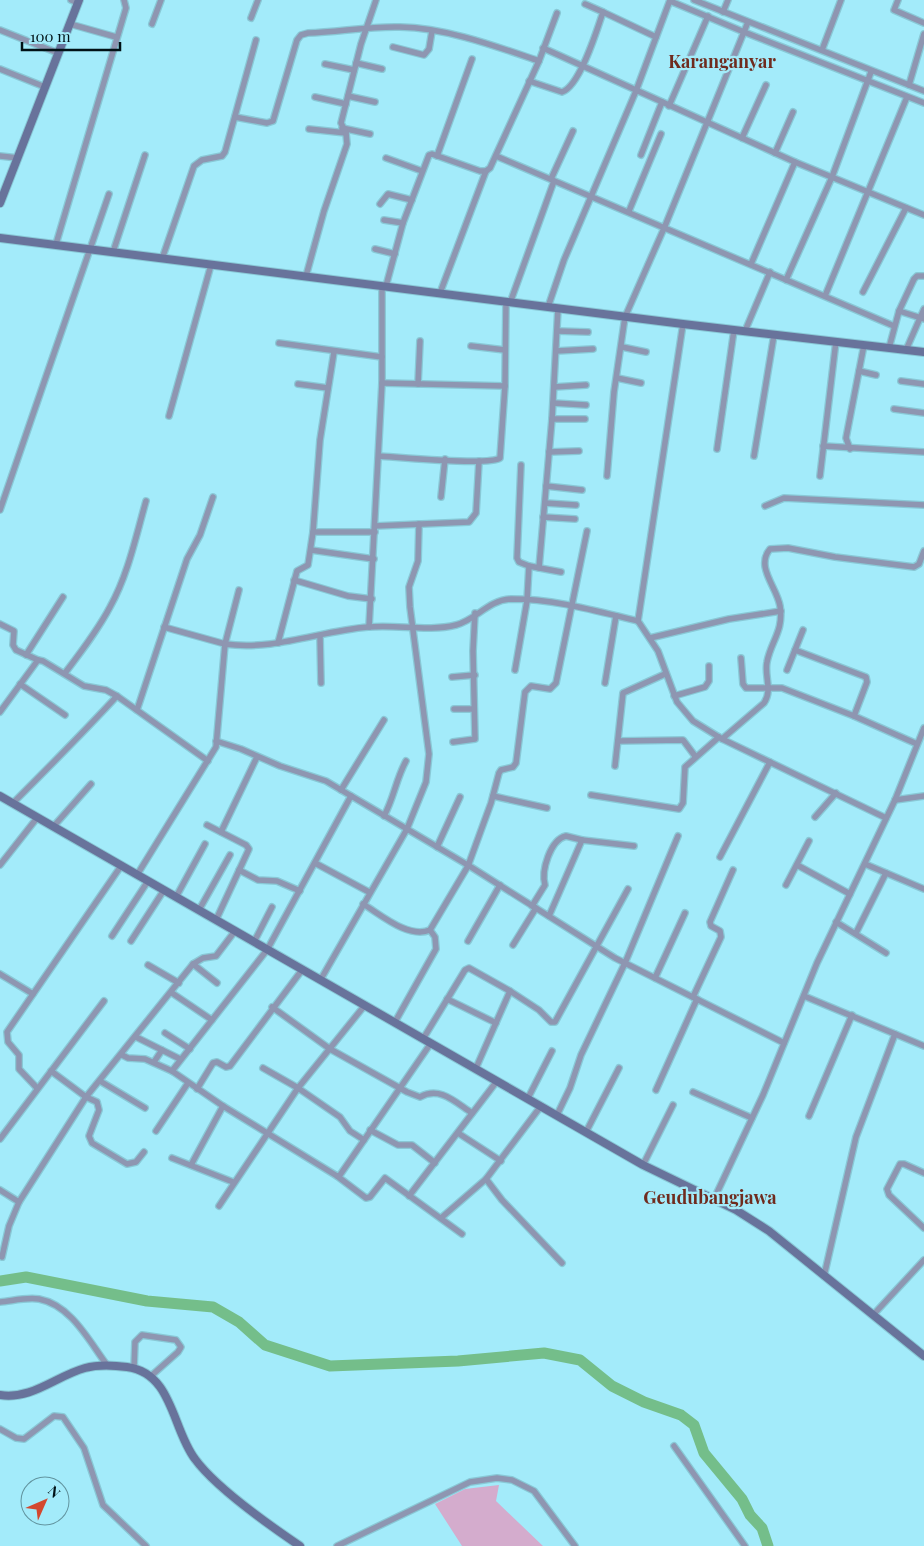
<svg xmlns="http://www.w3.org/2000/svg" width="924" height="1546" viewBox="0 0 924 1546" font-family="'Playfair Display',serif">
  <rect width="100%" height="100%" fill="#a3ebfa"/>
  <!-- green -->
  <path fill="#d4accd" d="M 499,1485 L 496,1501 L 543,1546 L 462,1546 L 435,1504 L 465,1489 Z"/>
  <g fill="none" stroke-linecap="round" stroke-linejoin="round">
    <!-- river -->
    <path stroke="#74be8a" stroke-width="11" d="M 0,1281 L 26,1277 L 147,1301 L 213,1307 L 239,1322 L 265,1345 L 330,1366 L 458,1361 L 544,1353 L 580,1360 L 612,1386 L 644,1402 L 681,1415 L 694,1425 L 704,1453 L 742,1499 L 750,1515 L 762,1528 L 768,1546"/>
    <!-- street casing -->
    <g stroke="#89c8d6" stroke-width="8">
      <g id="street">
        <path d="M 71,0 L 78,3"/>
        <path d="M 694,0 L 924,91"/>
        <path d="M 898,0 L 894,10 L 924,23"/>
        <path d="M 670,1 L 744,32 L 924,103"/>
        <path d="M 603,12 L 656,37"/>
        <path d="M 723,12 L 728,0"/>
        <path d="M 251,18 L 258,0"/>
        <path d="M 70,24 L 116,37"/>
        <path d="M 152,24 L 161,0"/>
        <path d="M 0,30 L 58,53"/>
        <path d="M 393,47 L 424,55 L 429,49 L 432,31"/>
        <path d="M 543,48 L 795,162 L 924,215"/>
        <path d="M 822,50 L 841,0"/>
        <path d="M 356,63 L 382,69"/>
        <path d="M 325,64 L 354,70"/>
        <path d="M 0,69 L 45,87"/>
        <path d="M 529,81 L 562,92 C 580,86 597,30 603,12 L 585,4"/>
        <path d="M 909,85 L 924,34"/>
        <path d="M 348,96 L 375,102"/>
        <path d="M 315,97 L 346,104"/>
        <path d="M 669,106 L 708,16"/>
        <path d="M 235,117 L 267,123 L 273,121 L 297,40 L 301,35 L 308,33 C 339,32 370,26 400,27 C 447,28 495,46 539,61"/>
        <path d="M 342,128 L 370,134"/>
        <path d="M 309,129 L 346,133"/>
        <path d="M 742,138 L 766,85"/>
        <path d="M 775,153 L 793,112"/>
        <path d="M 641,155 L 662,102"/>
        <path d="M 0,156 L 18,158"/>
        <path d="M 437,156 L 472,59"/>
        <path d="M 496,156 L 894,326"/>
        <path d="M 386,158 L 422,171"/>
        <path d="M 551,179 L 573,131"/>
        <path d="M 380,204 L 388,194 L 412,200"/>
        <path d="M 629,211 L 661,134"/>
        <path d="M 384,220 L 403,223"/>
        <path d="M 56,244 L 126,8 L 124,0"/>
        <path d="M 375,249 L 395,254"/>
        <path d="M 113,252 L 145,155"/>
        <path d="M 162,259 L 194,166 L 202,160 L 222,156 L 225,152 L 256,40"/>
        <path d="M 751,264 L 795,162"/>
        <path d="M 306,276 L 324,211 L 347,144 L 346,133 L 341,123 L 361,44 L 376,0"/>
        <path d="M 924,276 L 917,276 L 914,279 L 899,311 L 924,319"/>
        <path d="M 786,280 L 832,177 L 871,72"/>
        <path d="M 386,286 L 403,223 L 429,155 L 432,154 L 480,171 L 486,171 L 490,168 L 539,61 L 557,13"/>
        <path d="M 863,292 L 906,208"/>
        <path d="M 440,293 L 486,171"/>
        <path d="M 825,296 L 907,97"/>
        <path d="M 510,303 L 554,181"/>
        <path d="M 548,307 L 564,260 L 636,91 L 670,0"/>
        <path d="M 683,324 L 638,621 L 658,651 L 677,702 L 693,721 L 722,739 L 886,818"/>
        <path d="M 557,331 L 588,332"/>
        <path d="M 745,331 L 770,272"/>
        <path d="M 279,343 L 382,357"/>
        <path d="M 471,346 L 505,350"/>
        <path d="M 622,347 L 646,352"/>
        <path d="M 889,348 L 899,311"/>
        <path d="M 906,350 L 924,309"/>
        <path d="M 556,351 L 593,349"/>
        <path d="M 859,371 L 876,375"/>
        <path d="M 617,378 L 641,383"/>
        <path d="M 901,381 L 924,384"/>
        <path d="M 382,383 L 505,386"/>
        <path d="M 298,384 L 328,388"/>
        <path d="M 418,384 L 420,341"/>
        <path d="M 554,387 L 586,385"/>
        <path d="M 553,403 L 586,405"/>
        <path d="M 894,409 L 924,413"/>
        <path d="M 169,416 L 211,265"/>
        <path d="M 552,419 L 585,419"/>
        <path d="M 823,446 L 924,452"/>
        <path d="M 717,449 L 734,330"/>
        <path d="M 850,449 L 846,438 L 864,345"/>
        <path d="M 549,452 L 579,451"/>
        <path d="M 379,456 C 398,457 489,466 500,458 L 505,386 L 506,302"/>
        <path d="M 754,456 L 774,335"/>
        <path d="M 607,476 L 614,392 L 625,317 L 665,226 L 748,22"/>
        <path d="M 820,476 L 836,341"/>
        <path d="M 546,486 L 582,490"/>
        <path d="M 441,497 L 445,459"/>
        <path d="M 545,503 L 576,505"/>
        <path d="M 765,506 L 784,498 L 924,505"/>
        <path d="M 0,510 L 109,194"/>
        <path d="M 543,517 L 575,519"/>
        <path d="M 375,526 L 469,522 L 476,513 L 479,461"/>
        <path d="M 313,532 L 320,440 L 334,352"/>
        <path d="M 311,550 L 374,559"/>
        <path d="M 529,566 L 561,572"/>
        <path d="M 539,568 L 552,419 L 558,308"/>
        <path d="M 294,580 L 348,596 L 372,599"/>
        <path d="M 0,624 L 14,631 L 13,645 L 16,650 L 38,660"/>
        <path d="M 164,627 L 225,644 L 239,590"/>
        <path d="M 369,627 L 382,383 L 382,286"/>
        <path d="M 320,636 L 321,683"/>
        <path d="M 650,638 L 729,619 L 781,611"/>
        <path d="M 278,643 L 297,571 L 308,565 L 313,532 L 375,532"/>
        <path d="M 795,650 L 866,677 L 867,682 L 854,716"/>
        <path d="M 26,655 L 63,597"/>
        <path d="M 741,658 L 743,684 L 746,688 L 782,688 L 854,716 L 917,744"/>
        <path d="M 515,670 L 527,601 L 529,566 L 519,562 L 517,558 L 521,465"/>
        <path d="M 787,670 L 803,630"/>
        <path d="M 65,673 C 81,652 98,630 110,607 C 128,575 136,536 146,501"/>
        <path d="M 452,677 L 475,675"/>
        <path d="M 605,683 L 616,616"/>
        <path d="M 20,684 L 65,715"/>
        <path d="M 674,696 L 705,687 L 709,681 L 709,666"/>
        <path d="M 454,709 L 474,709"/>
        <path d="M 137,710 L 187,559 L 200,535 L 213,497"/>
        <path d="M 0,712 L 38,660 L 43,661 L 84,686 L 106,690 L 117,696 L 208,761"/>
        <path d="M 722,739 L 764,703 C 773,690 764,676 767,662 C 771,641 784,631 780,606 C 777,587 755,567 770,549 L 788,548 L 835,557 L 914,567 L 919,564 L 924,551"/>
        <path d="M 216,741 L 241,749 L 280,766 L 326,781 L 471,867 L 615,958 L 784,1043"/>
        <path d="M 618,741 L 683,740 L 695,756"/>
        <path d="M 453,742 L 475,739 L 473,651 L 475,613"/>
        <path d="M 615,766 L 623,693 L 665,674"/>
        <path d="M 341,790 L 384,720"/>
        <path d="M 591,795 L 679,809 L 683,803 L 685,767 L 719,737"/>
        <path d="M 351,796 L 267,950 L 172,1071 L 223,1106 L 337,1176 L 340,1175 L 431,1043"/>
        <path d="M 493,796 L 547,808"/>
        <path d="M 895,800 L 924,796"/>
        <path d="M 13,803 C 48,768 83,733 117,696"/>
        <path d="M 384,816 C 394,798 396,779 406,761"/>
        <path d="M 815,817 L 836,793"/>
        <path d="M 207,825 L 246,845 L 249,849 L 216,920"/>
        <path d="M 53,827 L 91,784"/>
        <path d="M 221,832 L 257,757"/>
        <path d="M 437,847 L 460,797"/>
        <path d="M 720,857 L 770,762"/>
        <path d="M 315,863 L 369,892"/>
        <path d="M 865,864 L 924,889"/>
        <path d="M 0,865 L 37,818"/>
        <path d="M 797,865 L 850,894"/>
        <path d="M 239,870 L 258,880 L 277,881 L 300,891"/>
        <path d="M 137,875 L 216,747 L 225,644 C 274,651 320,631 368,627 C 397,624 428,632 456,625 C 476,620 488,600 511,599 C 555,599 596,611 638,621"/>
        <path d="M 786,885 L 809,841"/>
        <path d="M 176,897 L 205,844"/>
        <path d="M 363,904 C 380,914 408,939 430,930 L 468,866 L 491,803 L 499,773 L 501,770 L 513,767 L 516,763 L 525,692 L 531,686 L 550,689 L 556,683 L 587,531"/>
        <path d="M 532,906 L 545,885 C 541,871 550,840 566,836 L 582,840"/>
        <path d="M 199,910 L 230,855"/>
        <path d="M 549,916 L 582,840 L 634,846"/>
        <path d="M 836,922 L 886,953"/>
        <path d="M 856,933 L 886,873"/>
        <path d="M 112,936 L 148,881"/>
        <path d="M 131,941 L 164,890"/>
        <path d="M 468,941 L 500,885"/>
        <path d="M 254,942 L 272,907"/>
        <path d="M 513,945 L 536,908"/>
        <path d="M 193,964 L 217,983"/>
        <path d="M 148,965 L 179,983"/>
        <path d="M 0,974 L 33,994"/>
        <path d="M 655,978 L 685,913"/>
        <path d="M 321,979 L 407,829 L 426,782 L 429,754 L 410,607 L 409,587 L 418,561 L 419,524"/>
        <path d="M 172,993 L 212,1020"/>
        <path d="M 804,996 L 924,1046"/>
        <path d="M 693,997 L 721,937 L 720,931 L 711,926 L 710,922 L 733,870"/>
        <path d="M 447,999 L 496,1023"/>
        <path d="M 272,1007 L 330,1049 L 407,1092 L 420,1097 C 440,1086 455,1102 472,1113"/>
        <path d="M 395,1022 L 436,949 L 435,937 L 430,930"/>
        <path d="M 165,1033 L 190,1049"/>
        <path d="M 136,1037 L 180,1059"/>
        <path d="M 423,1039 L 465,970 L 469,968 L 510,991"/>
        <path d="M 122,1055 L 128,1058 L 145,1059 L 172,1071"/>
        <path d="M 154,1062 L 162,1050"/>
        <path d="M 263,1068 L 298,1088 L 340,1117 L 350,1131 L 364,1140"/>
        <path d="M 476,1068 L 510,991 L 539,1010 L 551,1022 L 555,1022 L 628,889"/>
        <path d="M 51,1071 L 86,1097 L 97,1102 L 99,1110 L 89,1136 L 92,1143 L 127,1164 L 136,1162 L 144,1152"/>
        <path d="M 100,1081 L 145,1108"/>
        <path d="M 37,1088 L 19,1069 L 19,1055 L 8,1042 L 7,1032 L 121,866"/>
        <path d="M 197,1089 L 213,1063 L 217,1062 L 226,1067 L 230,1066 L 302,970"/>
        <path d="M 656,1090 L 697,999"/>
        <path d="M 693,1092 L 752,1118"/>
        <path d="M 528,1098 L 552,1051"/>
        <path d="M 557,1115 L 570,1088 L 581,1055 L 625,963 L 678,836"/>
        <path d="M 809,1116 L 852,1015"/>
        <path d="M 370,1130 L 398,1145 L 412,1145 L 435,1163"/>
        <path d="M 156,1131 L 188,1083"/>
        <path d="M 586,1132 L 619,1068"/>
        <path d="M 458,1133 L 501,1161"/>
        <path d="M 0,1139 L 104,1001"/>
        <path d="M 172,1158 L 233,1182"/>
        <path d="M 191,1165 L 223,1106"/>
        <path d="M 643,1165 L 673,1105"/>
        <path d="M 924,1173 L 904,1164 L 900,1164 L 887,1189 L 889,1195 L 924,1228"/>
        <path d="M 337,1176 L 366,1198 L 370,1197 L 385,1178 L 462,1234"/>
        <path d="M 486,1179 L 502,1200 L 562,1263"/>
        <path d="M 0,1190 L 19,1202"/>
        <path d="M 409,1196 L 497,1081"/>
        <path d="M 714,1199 L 763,1095 L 817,963 L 895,800 L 924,728"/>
        <path d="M 219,1206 L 298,1088 L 365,1005"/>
        <path d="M 441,1218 L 486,1179 L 541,1106"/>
        <path d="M 2,1257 L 9,1226 L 19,1202 L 86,1097 L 193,964 L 203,958 L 216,956 L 235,931"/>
        <path d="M 824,1276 L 856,1137 L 895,1034"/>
        <path d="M 0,1302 C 12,1301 26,1297 39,1299 C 71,1305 89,1341 107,1365"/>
        <path d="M 874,1314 L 924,1260"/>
        <path d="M 134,1368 L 135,1342 L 142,1335 L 176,1340 L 181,1347 L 178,1352 L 151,1376"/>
        <path d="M 0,1429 L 16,1438 L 24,1439 L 54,1416 L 63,1417 L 84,1448 L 103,1505 L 146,1546"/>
        <path d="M 674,1446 L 745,1546"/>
        <path d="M 337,1546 L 470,1482 L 497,1478 L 512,1480 L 534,1491 L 575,1546"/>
      </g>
    </g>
    <!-- secondary casing -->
    <g stroke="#89c8d6" stroke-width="10">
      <g id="secondary">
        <path d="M 0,203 L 79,0"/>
        <path d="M 0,238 L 683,324 L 924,352"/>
        <path d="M 0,796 L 643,1165 L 736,1210 L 769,1231 L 924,1356"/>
        <path d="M 0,1395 C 32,1400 56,1376 85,1368 C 99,1364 113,1365 127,1367 C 173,1373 172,1429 195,1459 C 216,1488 269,1525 300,1546"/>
      </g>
    </g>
    <!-- street -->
    <use href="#street" stroke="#8e96b1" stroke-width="5.5"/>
    <!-- secondary -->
    <use href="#secondary" stroke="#68739b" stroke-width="8"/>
  </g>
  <g text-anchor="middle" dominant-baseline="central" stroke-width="4.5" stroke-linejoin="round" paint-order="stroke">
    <!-- quarter labels -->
    <g font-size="18" font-weight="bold" fill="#6f2b1e" stroke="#a3ebfa">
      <text x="722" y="61">Karanganyar</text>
      <text x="710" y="1197">Geudubangjawa</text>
    </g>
  </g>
  <!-- north arrow -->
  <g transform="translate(45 1501) rotate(45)"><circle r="24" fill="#a3ebfa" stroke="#62949f"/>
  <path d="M0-4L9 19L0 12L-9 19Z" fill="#d3482f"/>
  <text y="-8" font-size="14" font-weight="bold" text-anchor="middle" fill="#011216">N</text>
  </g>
  <!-- scale -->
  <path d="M22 42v8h98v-8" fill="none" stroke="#011216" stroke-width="2.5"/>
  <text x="30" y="42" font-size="15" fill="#011216" stroke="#a3ebfa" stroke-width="4" paint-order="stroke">100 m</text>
</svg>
